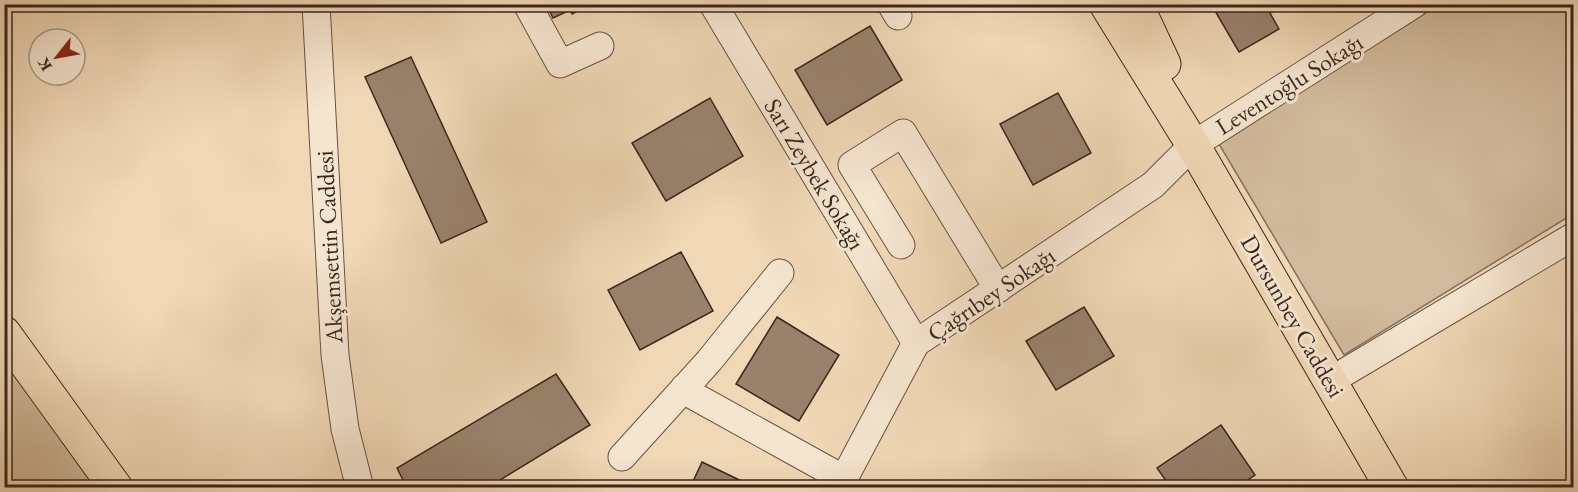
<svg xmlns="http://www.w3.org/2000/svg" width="1578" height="492" viewBox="0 0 1578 492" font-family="'EB Garamond',serif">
  <rect width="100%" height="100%" fill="#f0d7b5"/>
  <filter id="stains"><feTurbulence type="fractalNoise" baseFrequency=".00333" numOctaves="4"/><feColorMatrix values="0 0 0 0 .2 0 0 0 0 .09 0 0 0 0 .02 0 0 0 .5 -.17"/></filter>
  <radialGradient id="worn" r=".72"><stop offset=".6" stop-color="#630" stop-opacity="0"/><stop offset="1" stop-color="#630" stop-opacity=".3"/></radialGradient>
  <!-- green -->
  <g fill="#d1b99b" stroke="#86705c" stroke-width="1.5">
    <path d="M 1438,5 L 1573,5 L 1573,214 L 1344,355 L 1219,144 Z"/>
    <path d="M 5,352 L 106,487 L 5,487 Z"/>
  </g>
  <!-- building -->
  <g fill="#99826c" stroke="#3b261d" stroke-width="1.5">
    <path d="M 546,4 L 592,4 L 572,14 L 570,10 L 553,18 Z"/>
    <path d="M 1211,4 L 1285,4 L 1270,13 L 1279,29 L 1239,52 Z"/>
    <path d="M 870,26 L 902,80 L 827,125 L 795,70 Z"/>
    <path d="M 411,57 L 487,222 L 441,243 L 365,77 Z"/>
    <path d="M 1058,93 L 1091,153 L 1033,185 L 1000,124 Z"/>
    <path d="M 710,98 L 743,156 L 666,201 L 632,143 Z"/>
    <path d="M 681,252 L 713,311 L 640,350 L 608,290 Z"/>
    <path d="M 1084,307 L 1114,356 L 1056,390 L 1026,341 Z"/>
    <path d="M 777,317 L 839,355 L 799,421 L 736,384 Z"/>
    <path d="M 556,374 L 590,425 L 487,488 L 407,488 L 397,468 Z"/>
    <path d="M 1221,425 L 1255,475 L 1236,488 L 1171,488 L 1157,468 Z"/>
    <path d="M 702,462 L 756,488 L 690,488 Z"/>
  </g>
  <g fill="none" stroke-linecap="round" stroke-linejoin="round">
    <!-- minor casing -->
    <g stroke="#685243" stroke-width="29">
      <g id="minor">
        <path d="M 316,4 L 335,355 L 345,429 L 360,488"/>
        <path d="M 527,4 L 560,64 L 600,46"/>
        <path d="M 713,4 L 916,343"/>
        <path d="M 891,4 L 898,16"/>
        <path d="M 901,245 L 852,165 L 903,133 L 998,289"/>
        <path d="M 1330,381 L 1574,236"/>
        <path d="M 684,388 L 694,396 L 844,479"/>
        <path d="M 622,457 L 709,361 L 780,273"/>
        <path d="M 839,488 L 916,343 L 1153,185 L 1193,145 L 1414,4"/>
      </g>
    </g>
    <!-- major casing -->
    <g stroke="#3b261d" stroke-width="35">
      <g id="major">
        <path d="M 1106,4 L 1193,145 L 1392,488"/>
        <path d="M 1136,4 L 1164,64"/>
        <path d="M 4,333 L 116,488"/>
      </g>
    </g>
    <!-- minor -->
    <use href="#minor" stroke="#f5e5cf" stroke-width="27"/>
    <!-- major -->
    <use href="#major" stroke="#f0d7b5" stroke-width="33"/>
  </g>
  <g text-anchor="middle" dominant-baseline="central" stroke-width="6" stroke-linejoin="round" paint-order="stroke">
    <!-- street labels -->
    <g font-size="24" fill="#3b261d" stroke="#f5e5cf">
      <text transform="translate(1289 84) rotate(-32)">Leventoğlu Sokağı</text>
      <text transform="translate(815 174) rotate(59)">Sarı Zeybek Sokağı</text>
      <text transform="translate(329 247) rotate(-93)">Akşemsettin Caddesi</text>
      <text transform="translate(991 294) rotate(-34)">Çağrıbey Sokağı</text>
      <text transform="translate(1293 316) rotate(60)">Dursunbey Caddesi</text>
    </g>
  </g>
  <!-- margin -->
  <rect width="1578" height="492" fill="none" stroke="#f0d7b5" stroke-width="24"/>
  <rect x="6" y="6" width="1566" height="480" fill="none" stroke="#3b261d" stroke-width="3"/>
  <rect x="12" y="12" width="1554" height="468" fill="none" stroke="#3b261d" stroke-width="1.5"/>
  <!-- north arrow -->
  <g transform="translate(57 57) rotate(239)"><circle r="28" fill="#f5e5cf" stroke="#ab9988" stroke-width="1.5"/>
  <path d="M0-4.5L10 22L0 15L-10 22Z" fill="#8f2418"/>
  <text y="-9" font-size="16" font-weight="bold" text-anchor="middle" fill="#3b261d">K</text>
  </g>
  <rect width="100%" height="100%" filter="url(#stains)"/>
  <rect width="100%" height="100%" fill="url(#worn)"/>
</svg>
